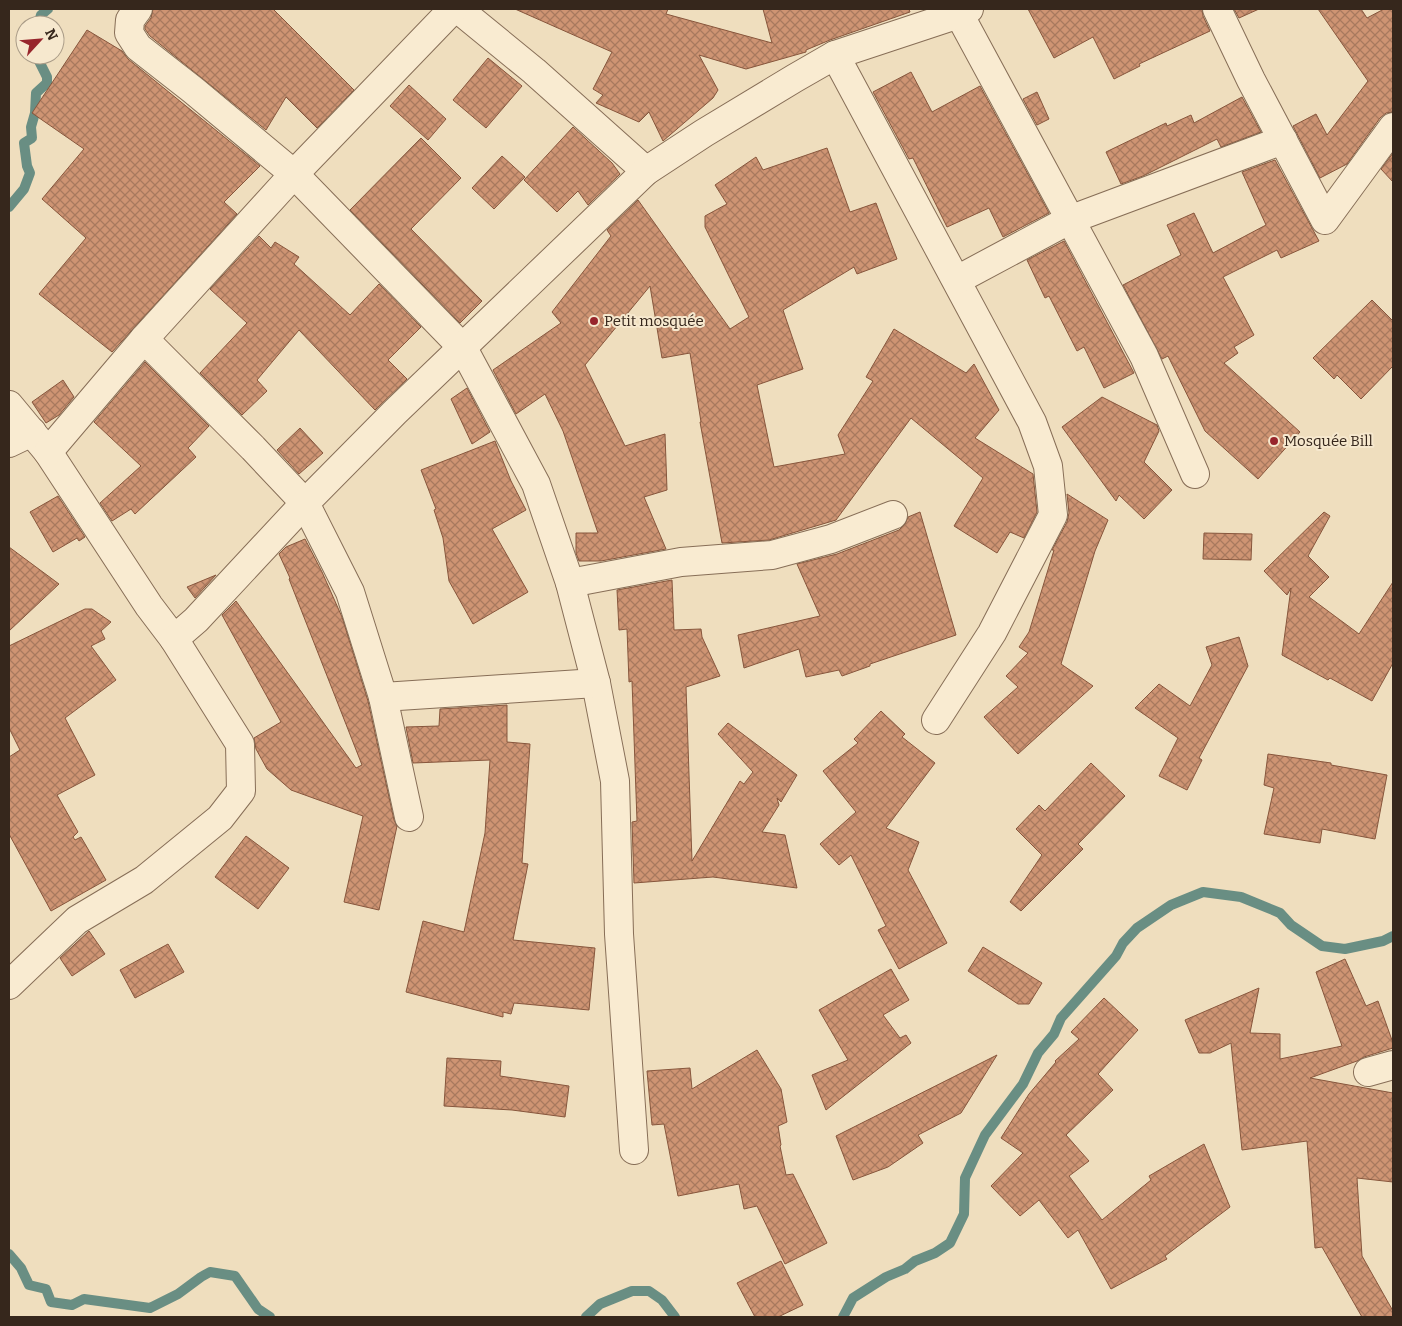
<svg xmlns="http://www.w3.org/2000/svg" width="1402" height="1326" viewBox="0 0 1402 1326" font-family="Bitter,serif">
  <defs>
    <pattern id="building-cross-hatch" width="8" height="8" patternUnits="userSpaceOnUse" patternTransform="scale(1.25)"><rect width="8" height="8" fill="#ce9473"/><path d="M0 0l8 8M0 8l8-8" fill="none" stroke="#a8795e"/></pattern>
  </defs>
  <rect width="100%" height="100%" fill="#efdebe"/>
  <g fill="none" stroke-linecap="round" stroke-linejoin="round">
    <!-- stream -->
    <g stroke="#698e83" stroke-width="10">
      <path d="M 38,25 L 41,15 L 48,9"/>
      <path d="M 9,207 L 24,189 L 30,173 L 27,166 L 24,143 L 32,138 L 31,127 L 35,113 L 36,93 L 47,83 L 47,77 L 36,55"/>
      <path d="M 9,1254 L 21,1268 L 29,1285 L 46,1289 L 51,1302 L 72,1305 L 84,1299 L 150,1308 L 178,1294 L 201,1277 L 210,1272 L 235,1276 L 258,1309 L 270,1317"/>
      <path d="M 586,1317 L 600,1304 L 632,1291 L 649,1291 L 662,1300 L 675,1317"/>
      <path d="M 843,1317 L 853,1298 L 886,1277 L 905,1269 L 915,1261 L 935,1253 L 950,1243 L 964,1214 L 965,1178 L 985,1135 L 1023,1084 L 1038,1053 L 1054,1034 L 1061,1018 L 1116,956 L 1123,943 L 1137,928 L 1171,905 L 1203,892 L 1241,897 L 1280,913 L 1291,925 L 1322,946 L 1345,949 L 1383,941 L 1393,936"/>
    </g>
  </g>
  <!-- building -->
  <g fill="url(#building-cross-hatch)" stroke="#87563c">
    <path d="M 153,9 L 273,9 L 354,90 L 317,128 L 286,97 L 266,130 L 150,36 L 145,29 L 145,26 L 151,18 Z"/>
    <path d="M 515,9 L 668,9 L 666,14 L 772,43 L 763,9 L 909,9 L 910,12 L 830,40 L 806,50 L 806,52 L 746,69 L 699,55 L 718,90 L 713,98 L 663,141 L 649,112 L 639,122 L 596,103 L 603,95 L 593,89 L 612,52 Z"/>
    <path d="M 1028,9 L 1202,9 L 1203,16 L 1210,31 L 1139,64 L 1140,66 L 1114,79 L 1093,37 L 1054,58 Z"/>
    <path d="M 1234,9 L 1259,9 L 1239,18 Z"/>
    <path d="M 1318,9 L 1361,9 L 1367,18 L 1384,9 L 1393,9 L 1393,112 L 1386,113 L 1380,118 L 1347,164 L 1320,178 L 1293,126 L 1316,114 L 1327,135 L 1368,81 Z"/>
    <path d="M 87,30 L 122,51 L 128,59 L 260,166 L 224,202 L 237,214 L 112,352 L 39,294 L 86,238 L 42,199 L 84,149 L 32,113 Z"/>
    <path d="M 488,58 L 522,86 L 486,128 L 453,100 Z"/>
    <path d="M 911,72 L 932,112 L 980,86 L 1049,213 L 1003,237 L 989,208 L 947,227 L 913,158 L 909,159 L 873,92 Z"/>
    <path d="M 409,85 L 446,119 L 428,140 L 390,106 Z"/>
    <path d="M 1037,92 L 1049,119 L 1037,125 L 1023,99 Z"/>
    <path d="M 1242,97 L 1261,132 L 1221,147 L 1217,139 L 1143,176 L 1121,184 L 1106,152 L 1166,123 L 1167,126 L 1191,115 L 1194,123 Z"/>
    <path d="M 573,127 L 612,163 L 620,174 L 588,205 L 578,191 L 557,212 L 524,180 Z"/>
    <path d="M 421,138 L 461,178 L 411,229 L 482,301 L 460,323 L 350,210 Z"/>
    <path d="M 827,148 L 850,212 L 876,203 L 897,259 L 857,274 L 854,267 L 783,310 L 803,369 L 757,385 L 774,467 L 845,454 L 838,435 L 873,381 L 866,377 L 894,329 L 966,373 L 974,364 L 999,410 L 975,438 L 1033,474 L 1037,512 L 1024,538 L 1010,532 L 997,553 L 954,526 L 983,478 L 911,418 L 836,520 L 769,540 L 722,543 L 700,422 L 701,422 L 690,353 L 662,358 L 650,286 L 585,365 L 625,446 L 665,434 L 667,490 L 644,497 L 666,549 L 601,561 L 579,561 L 576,553 L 576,533 L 598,533 L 563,431 L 545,394 L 516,414 L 493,370 L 561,323 L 552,312 L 611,236 L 607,230 L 638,200 L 730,329 L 749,317 L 705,227 L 705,216 L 727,204 L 715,185 L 756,157 L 763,170 Z"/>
    <path d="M 1393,153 L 1393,182 L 1381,169 Z"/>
    <path d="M 502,156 L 525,177 L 494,209 L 472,188 Z"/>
    <path d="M 1275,160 L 1319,241 L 1281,258 L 1277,250 L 1223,277 L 1254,335 L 1234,347 L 1238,353 L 1224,363 L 1300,432 L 1258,479 L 1205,431 L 1168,356 L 1162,359 L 1123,285 L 1181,255 L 1167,225 L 1194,213 L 1213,253 L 1266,225 L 1242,172 Z"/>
    <path d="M 259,236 L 271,248 L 275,242 L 299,257 L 294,264 L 350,315 L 379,284 L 421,327 L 388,360 L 407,379 L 375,410 L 299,330 L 257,380 L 267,391 L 242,415 L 200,373 L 247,323 L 210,289 Z"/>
    <path d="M 1064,241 L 1134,373 L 1104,388 L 1084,347 L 1077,351 L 1049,296 L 1045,298 L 1027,260 Z"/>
    <path d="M 1372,300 L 1393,321 L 1393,366 L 1361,399 L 1337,375 L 1334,379 L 1313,358 Z"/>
    <path d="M 145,362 L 209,426 L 188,448 L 196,457 L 135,514 L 131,509 L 112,521 L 100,503 L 141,466 L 94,422 Z"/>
    <path d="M 63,380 L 74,397 L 59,415 L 46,423 L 32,402 Z"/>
    <path d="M 467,388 L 490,432 L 472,444 L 451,399 Z"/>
    <path d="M 1102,397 L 1157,425 L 1159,431 L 1144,462 L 1172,490 L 1144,519 L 1119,495 L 1116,501 L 1062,427 Z"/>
    <path d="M 300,428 L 323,453 L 299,474 L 277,450 Z"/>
    <path d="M 495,441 L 511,481 L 526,510 L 492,529 L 528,592 L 473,624 L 449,581 L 443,538 L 434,510 L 436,509 L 421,470 Z"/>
    <path d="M 1067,494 L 1108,520 L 1095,551 L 1061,664 L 1093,686 L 1018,754 L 984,717 L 1018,687 L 1006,676 L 1028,653 L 1019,647 L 1029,632 L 1054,550 L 1052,550 L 1067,522 L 1069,513 Z"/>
    <path d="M 58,496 L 85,537 L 79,541 L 77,538 L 53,552 L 30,512 Z"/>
    <path d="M 920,512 L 956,635 L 870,664 L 870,666 L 842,676 L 839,670 L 806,677 L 799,649 L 744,668 L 738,635 L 820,616 L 797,564 L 837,554 L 899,530 L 905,524 L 908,517 Z"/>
    <path d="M 1324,512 L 1330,516 L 1308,556 L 1329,577 L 1309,597 L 1359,634 L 1393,582 L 1393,663 L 1372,701 L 1330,678 L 1328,680 L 1282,655 L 1291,588 L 1287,595 L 1264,571 Z"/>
    <path d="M 1204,533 L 1252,534 L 1251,560 L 1203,559 Z"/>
    <path d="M 305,539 L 322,572 L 342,617 L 368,701 L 394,820 L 397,826 L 379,910 L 344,902 L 363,816 L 291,790 L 267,769 L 256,749 L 254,738 L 281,722 L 222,615 L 236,601 L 356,768 L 362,765 L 289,579 L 290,578 L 279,554 L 286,547 Z"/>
    <path d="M 9,547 L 59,584 L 9,631 Z"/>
    <path d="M 216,575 L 195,598 L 187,587 Z"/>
    <path d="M 672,580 L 674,630 L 701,629 L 702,637 L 720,676 L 686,687 L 692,861 L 740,781 L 744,784 L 753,772 L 718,734 L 728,723 L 797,775 L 781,802 L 777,798 L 779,805 L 762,832 L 785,835 L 797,888 L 713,877 L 634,883 L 632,822 L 637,821 L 632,681 L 629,682 L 627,629 L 619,630 L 617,590 Z"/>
    <path d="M 85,609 L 92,609 L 111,622 L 101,631 L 105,639 L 91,646 L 116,680 L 65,718 L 95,775 L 57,795 L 78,832 L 73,837 L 75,840 L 81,837 L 106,880 L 51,911 L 9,834 L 9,757 L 20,750 L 9,728 L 9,646 Z"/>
    <path d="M 1239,637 L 1248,666 L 1199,758 L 1202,760 L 1187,790 L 1159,776 L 1178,738 L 1135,708 L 1159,684 L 1190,706 L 1212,665 L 1206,647 Z"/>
    <path d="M 507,705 L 507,742 L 530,744 L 522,863 L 528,864 L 513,940 L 595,948 L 589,1010 L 514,1003 L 511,1014 L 503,1012 L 503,1017 L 406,992 L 423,921 L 464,932 L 485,833 L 490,760 L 413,763 L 406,727 L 439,726 L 440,709 Z"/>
    <path d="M 881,711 L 905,734 L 902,737 L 935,763 L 886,828 L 919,842 L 908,870 L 947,943 L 899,969 L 878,930 L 886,926 L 851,855 L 839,865 L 820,844 L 856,812 L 823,771 L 858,743 L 854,739 Z"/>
    <path d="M 1268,754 L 1331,763 L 1331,765 L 1387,775 L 1375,839 L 1322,829 L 1320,843 L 1264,834 L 1274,788 L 1264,785 Z"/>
    <path d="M 1091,763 L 1125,796 L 1078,844 L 1083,849 L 1021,911 L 1010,902 L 1042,855 L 1016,829 L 1039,805 L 1045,811 Z"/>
    <path d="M 246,836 L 289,868 L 258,909 L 215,877 Z"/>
    <path d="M 89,931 L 105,954 L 72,976 L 60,958 Z"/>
    <path d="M 168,944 L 184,972 L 135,998 L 120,970 Z"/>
    <path d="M 983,947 L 1042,983 L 1029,1004 L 1018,1004 L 968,971 Z"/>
    <path d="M 1345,959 L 1366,1006 L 1378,1001 L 1393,1043 L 1393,1048 L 1364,1057 L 1357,1061 L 1310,1078 L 1393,1093 L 1393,1182 L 1357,1178 L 1362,1256 L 1393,1311 L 1393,1317 L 1362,1317 L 1322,1247 L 1315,1248 L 1307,1141 L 1242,1150 L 1231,1043 L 1210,1053 L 1199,1053 L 1185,1020 L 1259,988 L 1250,1033 L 1280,1034 L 1280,1059 L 1342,1046 L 1316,972 Z"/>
    <path d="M 891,969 L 909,1000 L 883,1015 L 900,1038 L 906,1035 L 911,1043 L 826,1110 L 812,1075 L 848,1060 L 819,1010 Z"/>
    <path d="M 1104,998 L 1138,1030 L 1098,1074 L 1113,1090 L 1066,1135 L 1089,1161 L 1069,1176 L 1102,1220 L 1151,1180 L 1149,1176 L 1204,1144 L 1230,1207 L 1165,1256 L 1167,1259 L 1111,1289 L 1078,1230 L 1068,1238 L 1039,1200 L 1020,1216 L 991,1186 L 1023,1153 L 1001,1138 L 1029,1094 L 1056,1062 L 1055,1061 L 1079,1039 L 1071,1032 Z"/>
    <path d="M 757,1050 L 781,1089 L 787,1122 L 778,1126 L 781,1145 L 780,1146 L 786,1175 L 793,1174 L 827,1243 L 785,1264 L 757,1206 L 744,1209 L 739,1184 L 678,1196 L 664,1124 L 652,1125 L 647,1071 L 690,1068 L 692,1089 Z"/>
    <path d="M 997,1055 L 961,1113 L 918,1135 L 923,1143 L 888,1167 L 853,1180 L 836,1136 Z"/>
    <path d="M 447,1058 L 501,1061 L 500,1076 L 569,1086 L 565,1117 L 512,1110 L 444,1106 Z"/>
    <path d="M 781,1261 L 803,1305 L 778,1317 L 755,1317 L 737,1283 Z"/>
  </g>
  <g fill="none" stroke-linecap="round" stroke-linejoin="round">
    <!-- minor casing -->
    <g stroke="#876e57" stroke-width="30">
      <g id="minor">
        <path d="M 138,9 L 130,20 L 129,33 L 138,47 L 193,90 L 294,174 L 463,348 L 536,484 L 570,583 L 596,683 L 615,781 L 619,934 L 634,1150"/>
        <path d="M 458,9 L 534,71 L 646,171"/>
        <path d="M 1217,9 L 1251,80 L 1325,220 L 1393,127"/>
        <path d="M 959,14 L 1144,356 L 1195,474"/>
        <path d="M 835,55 L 1032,422 L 1048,466 L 1053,515 L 992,633 L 936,720"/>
        <path d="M 957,280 L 1069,220 L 1283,140"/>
        <path d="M 144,339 L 253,448 L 305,503 L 350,592 L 383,697 L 409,817"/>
        <path d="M 9,405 L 48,452 L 149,606 L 174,639 L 196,620 L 305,503 L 395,412 L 646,171 L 704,133 L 795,78 L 835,55 L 959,14 L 969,9"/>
        <path d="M 9,443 L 32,432"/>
        <path d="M 48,452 L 144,339 L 294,174 L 453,9"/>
        <path d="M 570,583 L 681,562 L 772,555 L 831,539 L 893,515"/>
        <path d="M 383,697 L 596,683"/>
        <path d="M 9,985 L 77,920 L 144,880 L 220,818 L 241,791 L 240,744 L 174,639"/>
        <path d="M 1368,1072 L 1393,1065"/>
      </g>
    </g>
    <!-- minor -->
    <use href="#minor" stroke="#f9ebd1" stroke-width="28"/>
  </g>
  <!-- markers -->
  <g fill="#97252c" stroke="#f6e8ce" stroke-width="2">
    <circle cx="594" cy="321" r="5"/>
    <circle cx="1274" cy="441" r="5"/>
  </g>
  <g text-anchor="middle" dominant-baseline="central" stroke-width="4" stroke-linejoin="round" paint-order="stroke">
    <!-- poi labels -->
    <g font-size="15" fill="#36271c" stroke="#f6e8ce" text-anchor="start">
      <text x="604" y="321">Petit mosquée</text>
      <text x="1284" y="441">Mosquée Bill</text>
    </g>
  </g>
  <!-- border -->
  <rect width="1402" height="1326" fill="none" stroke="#36271c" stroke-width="20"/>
  <!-- north arrow -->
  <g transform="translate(40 40) rotate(64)"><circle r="24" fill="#f6e8ce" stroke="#a99b87"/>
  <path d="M0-4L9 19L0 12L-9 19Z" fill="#97252c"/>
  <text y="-8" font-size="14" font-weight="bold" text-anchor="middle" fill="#36271c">N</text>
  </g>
</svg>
